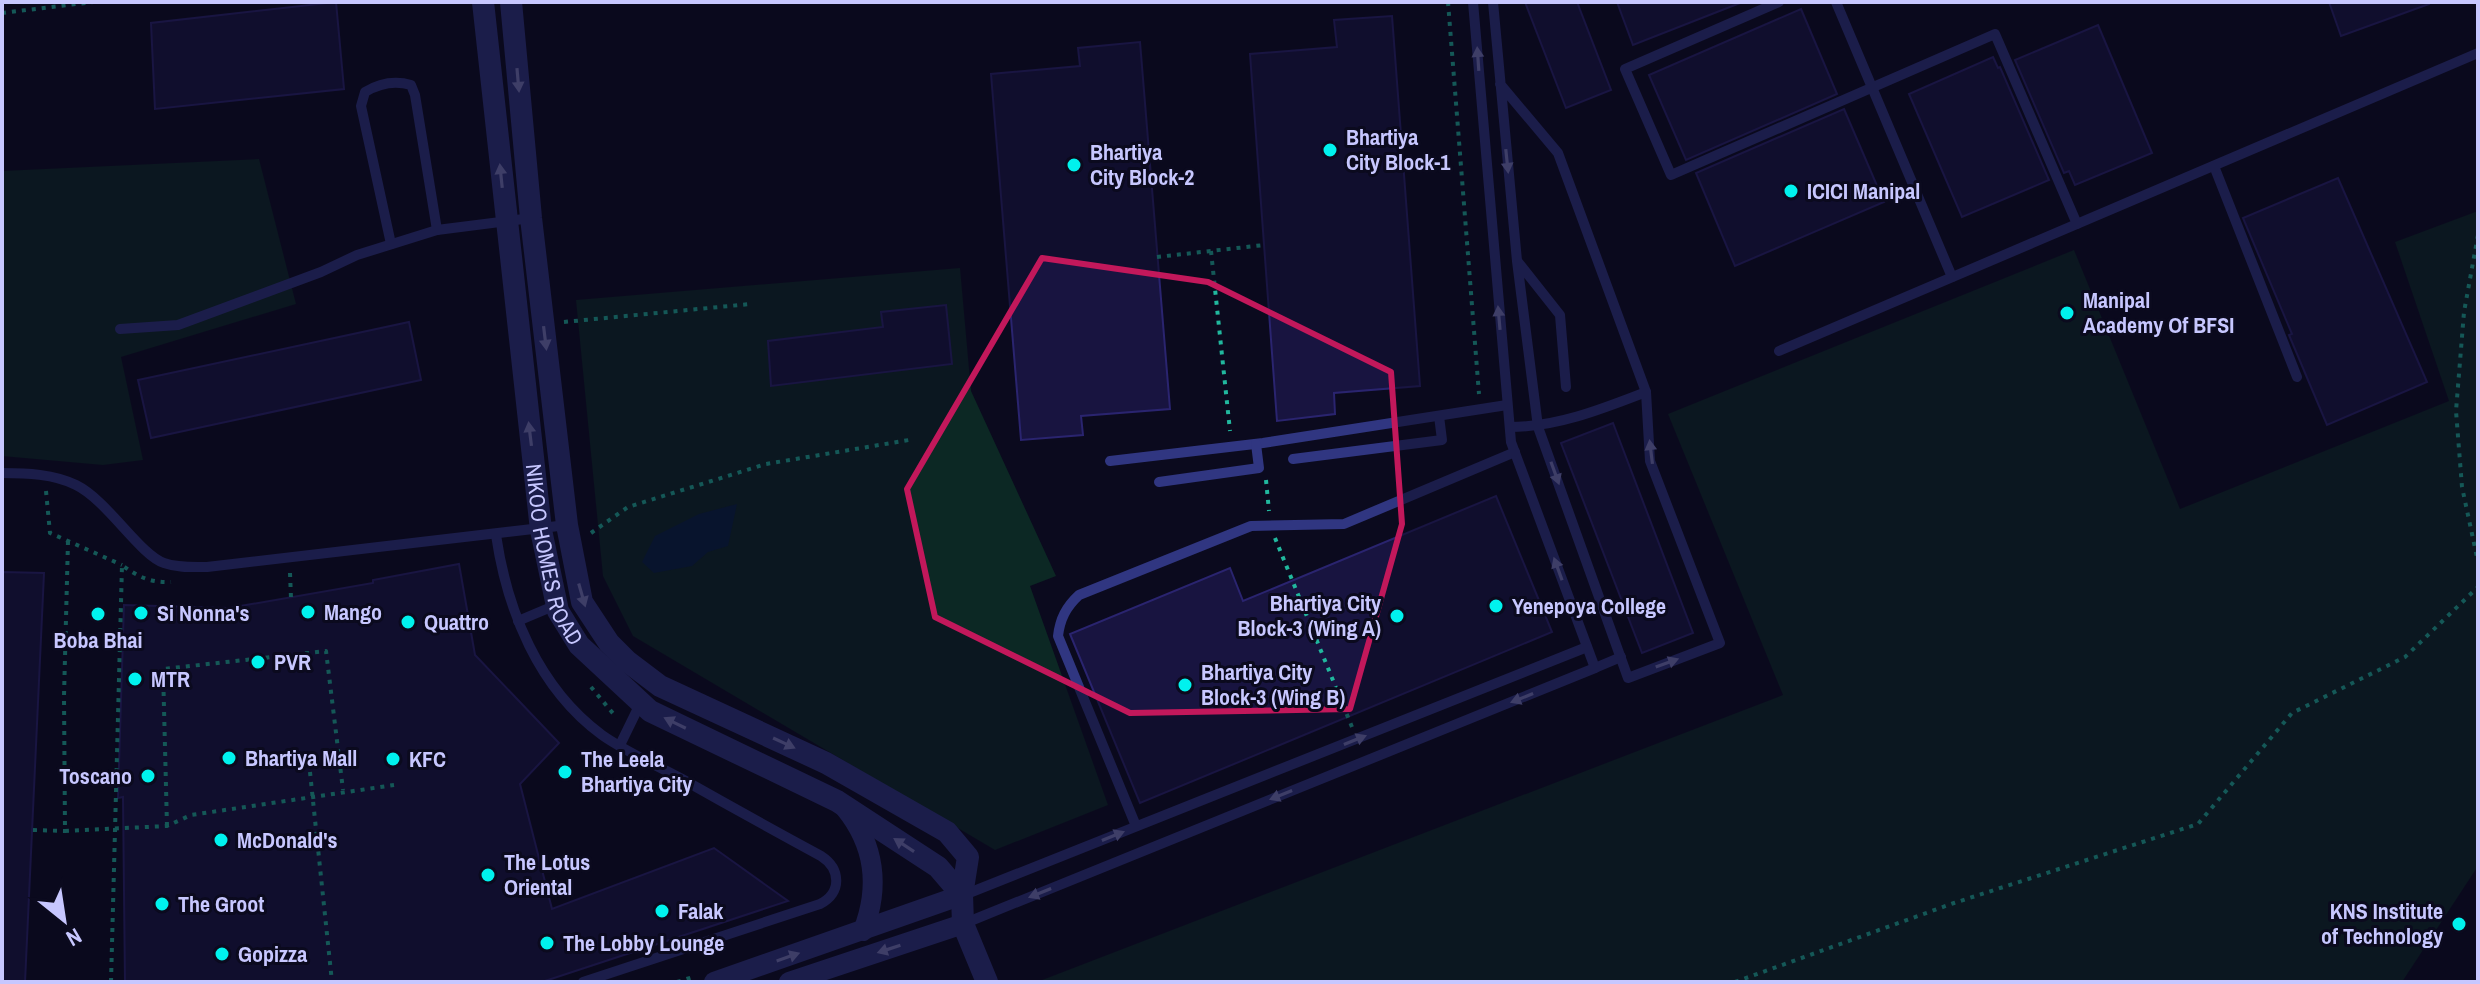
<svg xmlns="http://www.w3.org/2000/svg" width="2480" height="984" viewBox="0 0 2480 984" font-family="'Archivo Narrow',sans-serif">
  <rect width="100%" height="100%" fill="#0b0a1e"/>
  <!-- green -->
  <g fill="#0c2824">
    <path d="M 259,159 L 296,304 L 121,357 L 143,460 L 103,465 L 2,456 L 2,171 Z"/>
    <path d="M 2478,211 L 2478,866 L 2402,982 L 1037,982 L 1783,695 L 1668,414 L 2074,250 L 2180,509 L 2449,401 L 2395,242 Z"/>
    <path d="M 960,268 L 971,391 L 1056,576 L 1030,586 L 1108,805 L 995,850 L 633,636 L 603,576 L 576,300 Z"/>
  </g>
  <!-- water -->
  <path fill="#062240" d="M 737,504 L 728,546 L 708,552 L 692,566 L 654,573 L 642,562 L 655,536 L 699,514 Z"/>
  <!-- building -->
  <g fill="#181440" stroke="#2a246f" stroke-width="2">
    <path d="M 336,2 L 344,89 L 155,109 L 151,23 Z"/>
    <path d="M 1525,2 L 1577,2 L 1611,90 L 1566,108 Z"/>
    <path d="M 1617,2 L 1740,2 L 1740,3 L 1633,45 Z"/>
    <path d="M 2329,2 L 2429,2 L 2429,4 L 2341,36 Z"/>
    <path d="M 1801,9 L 1837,94 L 1686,160 L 1649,75 Z"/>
    <path d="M 1392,16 L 1420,386 L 1334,393 L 1335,414 L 1277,421 L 1250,54 L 1337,47 L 1334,20 Z"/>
    <path d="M 2098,25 L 2152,153 L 2075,185 L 2069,171 L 2064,173 L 2015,60 Z"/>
    <path d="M 1140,42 L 1170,409 L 1081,416 L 1083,435 L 1021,440 L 991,74 L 1080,66 L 1078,48 Z"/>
    <path d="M 1993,57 L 1998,68 L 2000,67 L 2049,180 L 1962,217 L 1909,94 Z"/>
    <path d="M 1844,109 L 1884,202 L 1735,266 L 1696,173 Z"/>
    <path d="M 2338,178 L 2427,382 L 2327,425 L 2289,335 L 2292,334 L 2243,218 Z"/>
    <path d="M 946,305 L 952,364 L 771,386 L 768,341 L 883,327 L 881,312 Z"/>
    <path d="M 409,322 L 421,380 L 151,438 L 138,380 Z"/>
    <path d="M 1613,423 L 1693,633 L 1642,653 L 1561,443 Z"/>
    <path d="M 1496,496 L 1552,632 L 1140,803 L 1070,634 L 1230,568 L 1243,601 Z"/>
    <path d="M 459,564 L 475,655 L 559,743 L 520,784 L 552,909 L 714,848 L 788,901 L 542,982 L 125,982 L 123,797 L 118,798 L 124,605 L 229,608 L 373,583 L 373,580 Z"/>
    <path d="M 2,572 L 44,573 L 25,982 L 2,982 Z"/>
  </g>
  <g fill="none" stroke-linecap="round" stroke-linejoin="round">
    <!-- path -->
    <g stroke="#21b89e" stroke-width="4" stroke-dasharray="4 6" stroke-linecap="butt">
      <path d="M 1448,2 L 1479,394"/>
      <path d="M 2,13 L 93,2"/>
      <path d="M 2478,235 L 2464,312 L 2456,411 L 2462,487 L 2478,562"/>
      <path d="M 1211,251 L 1230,431"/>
      <path d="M 1157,257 L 1264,245"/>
      <path d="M 564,322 L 750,304"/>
      <path d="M 1266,480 L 1269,511"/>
      <path d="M 46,491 L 50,533 L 122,565"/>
      <path d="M 591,533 L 628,507 L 766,464 L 909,440"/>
      <path d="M 1275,538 L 1352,727"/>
      <path d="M 68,541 L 64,696 L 65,831 L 167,826 L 191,815 L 394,785"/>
      <path d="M 290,573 L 291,598"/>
      <path d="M 591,687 L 616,717"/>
      <path d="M 310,772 L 332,982"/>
      <path d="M 167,826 L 163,669 L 326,651 L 343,790"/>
      <path d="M 33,830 L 65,831"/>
      <path d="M 111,982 L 122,565 C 138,577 151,583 171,582"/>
      <path d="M 677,982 L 696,976"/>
      <path d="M 1735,982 L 1954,903 L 2198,824 L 2292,713 L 2405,657 L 2478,587"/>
    </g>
    <!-- service -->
    <g stroke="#303681" stroke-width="10">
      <path d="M 1473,2 L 1511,442 L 1595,668 L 1621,657"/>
      <path d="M 1493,2 L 1517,261 L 1538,427 L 1628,678 L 1720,643 L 1650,461 L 1646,392 L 1558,153 L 1500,84"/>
      <path d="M 1779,2 L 1625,69 L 1671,175 L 1995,34 L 2077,224"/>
      <path d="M 1836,2 L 1952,277"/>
      <path d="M 2214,166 L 2297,377"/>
      <path d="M 391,244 L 361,106 L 365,92 C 380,83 394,80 411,85 L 415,95 L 437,230"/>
      <path d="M 1518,262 L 1560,315 L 1566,387"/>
      <path d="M 120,329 L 178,325 L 321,272 L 357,255 L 437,230 L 531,218"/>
      <path d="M 1779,351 L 2478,53"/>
      <path d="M 1510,427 C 1557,427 1602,409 1646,392"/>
      <path d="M 1293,459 L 1442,440 L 1439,416"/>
      <path d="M 1110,461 L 1263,443 L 1507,405"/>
      <path d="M 2,473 C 26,473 54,474 76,485 C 107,500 140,555 164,563 C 178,568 193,567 207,567 L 567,525"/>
      <path d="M 1159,482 L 1259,468 L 1256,444"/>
      <path d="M 496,535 C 507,610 538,688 602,735 C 626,752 656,765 682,779 C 728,805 775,831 821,856 C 841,869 842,893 820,904 L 583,982"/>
      <path d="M 518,621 L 556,605"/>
      <path d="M 620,745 L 641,702"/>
      <path d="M 1136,826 L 1058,636 C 1060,619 1066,607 1079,595 L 1251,526 L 1344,524 L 1515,452"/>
      <path d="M 964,895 L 1587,647"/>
      <path d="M 963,924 L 1595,668"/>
    </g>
    <!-- minor -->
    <g stroke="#303681" stroke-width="20">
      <path d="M 845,808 C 875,845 880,887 863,931"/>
      <path d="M 714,982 L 962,895"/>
      <path d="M 789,982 L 963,924"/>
    </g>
    <!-- tertiary -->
    <g stroke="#303681" stroke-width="22">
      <path id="s1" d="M 483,2 L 541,530 L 558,611 L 579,645 L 650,711 L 837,801 L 938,867 L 962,895"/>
      <path d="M 511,2 L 531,218 L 567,525 L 582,602 L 609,643 L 627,661 L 660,686 L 826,763 L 947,832 L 968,857 L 962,895 L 963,924 L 987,982"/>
    </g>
  </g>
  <!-- one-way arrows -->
  <defs><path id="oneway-solid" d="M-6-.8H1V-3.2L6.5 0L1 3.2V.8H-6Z" transform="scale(2)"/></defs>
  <g fill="#7c7ec0">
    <use href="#oneway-solid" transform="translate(1478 59) rotate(-94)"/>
    <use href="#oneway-solid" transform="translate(518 80) rotate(85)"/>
    <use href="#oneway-solid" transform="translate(1507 161) rotate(84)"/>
    <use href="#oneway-solid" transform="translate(501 176) rotate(-96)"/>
    <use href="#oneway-solid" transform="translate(1499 318) rotate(-95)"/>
    <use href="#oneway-solid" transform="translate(545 338) rotate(83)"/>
    <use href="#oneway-solid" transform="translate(530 434) rotate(-97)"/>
    <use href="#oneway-solid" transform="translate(1651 452) rotate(-97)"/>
    <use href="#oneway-solid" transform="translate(1555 473) rotate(70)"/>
    <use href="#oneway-solid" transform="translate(1558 569) rotate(-110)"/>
    <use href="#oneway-solid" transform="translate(582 595) rotate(74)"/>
    <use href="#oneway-solid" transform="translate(1667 663) rotate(-20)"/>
    <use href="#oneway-solid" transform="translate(1522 698) rotate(158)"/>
    <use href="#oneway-solid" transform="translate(675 723) rotate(-154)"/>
    <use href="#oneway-solid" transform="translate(1355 740) rotate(-22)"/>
    <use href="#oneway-solid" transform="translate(784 743) rotate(25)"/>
    <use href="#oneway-solid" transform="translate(1281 795) rotate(158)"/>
    <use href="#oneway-solid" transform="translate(1113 836) rotate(-22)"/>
    <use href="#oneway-solid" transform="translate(904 845) rotate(-147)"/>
    <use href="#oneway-solid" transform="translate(1040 893) rotate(158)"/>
    <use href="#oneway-solid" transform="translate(889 949) rotate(162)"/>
    <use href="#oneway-solid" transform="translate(788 957) rotate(-19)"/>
  </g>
  <!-- marked area -->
  <path d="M0 0H2480V984H0ZM 1042,258 L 1208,282 L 1391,372 L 1402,524 L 1350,709 L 1130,713 L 935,617 L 907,489 Z" fill="#0b0a1e" fill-opacity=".55" fill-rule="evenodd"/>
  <path fill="none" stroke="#c2185b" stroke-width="6" stroke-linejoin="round" d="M 1042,258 L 1208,282 L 1391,372 L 1402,524 L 1350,709 L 1130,713 L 935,617 L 907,489 Z"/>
  <!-- markers -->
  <g fill="#00f2ee" stroke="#0b0a1e" stroke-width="3">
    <circle cx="1330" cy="150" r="8"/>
    <circle cx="1074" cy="165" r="8"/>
    <circle cx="1791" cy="191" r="8"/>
    <circle cx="2067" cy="313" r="8"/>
    <circle cx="1496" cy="606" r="8"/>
    <circle cx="308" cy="612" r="8"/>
    <circle cx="141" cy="613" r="8"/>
    <circle cx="98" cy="614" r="8"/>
    <circle cx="1397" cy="616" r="8"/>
    <circle cx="408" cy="622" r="8"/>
    <circle cx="258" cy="662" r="8"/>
    <circle cx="135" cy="679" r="8"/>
    <circle cx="1185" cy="685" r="8"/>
    <circle cx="229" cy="758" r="8"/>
    <circle cx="393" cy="759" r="8"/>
    <circle cx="565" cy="772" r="8"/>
    <circle cx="148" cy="776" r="8"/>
    <circle cx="221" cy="840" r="8"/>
    <circle cx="488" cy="875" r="8"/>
    <circle cx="162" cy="904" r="8"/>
    <circle cx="662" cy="911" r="8"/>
    <circle cx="2459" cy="924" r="8"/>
    <circle cx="547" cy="943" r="8"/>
    <circle cx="222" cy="954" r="8"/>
  </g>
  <g text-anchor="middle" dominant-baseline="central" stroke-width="6" stroke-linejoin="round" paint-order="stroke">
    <!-- poi labels -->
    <g font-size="22" font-weight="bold" fill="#c7c7ff" stroke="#0b0a1e" text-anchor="start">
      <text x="1346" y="137">Bhartiya<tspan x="1346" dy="25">City Block-1</tspan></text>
      <text x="1090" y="152">Bhartiya<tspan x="1090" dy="25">City Block-2</tspan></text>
      <text x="1807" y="191">ICICI Manipal</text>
      <text x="2083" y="300">Manipal<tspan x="2083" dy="25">Academy Of BFSI</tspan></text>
      <text x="1381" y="603" text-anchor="end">Bhartiya City<tspan x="1381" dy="25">Block-3 (Wing A)</tspan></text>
      <text x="1512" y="606">Yenepoya College</text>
      <text x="324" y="612">Mango</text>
      <text x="157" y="613">Si Nonna's</text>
      <text x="424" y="622">Quattro</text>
      <text x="98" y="640" text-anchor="middle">Boba Bhai</text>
      <text x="274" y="662">PVR</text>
      <text x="1201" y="672">Bhartiya City<tspan x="1201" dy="25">Block-3 (Wing B)</tspan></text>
      <text x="151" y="679">MTR</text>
      <text x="245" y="758">Bhartiya Mall</text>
      <text x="409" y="759">KFC</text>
      <text x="581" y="759">The Leela<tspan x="581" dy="25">Bhartiya City</tspan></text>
      <text x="132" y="776" text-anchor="end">Toscano</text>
      <text x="237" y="840">McDonald's</text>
      <text x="504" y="862">The Lotus<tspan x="504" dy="25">Oriental</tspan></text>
      <text x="178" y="904">The Groot</text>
      <text x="678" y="911">Falak</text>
      <text x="2443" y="911" text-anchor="end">KNS Institute<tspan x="2443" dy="25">of Technology</tspan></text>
      <text x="563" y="943">The Lobby Lounge</text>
      <text x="238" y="954">Gopizza</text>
    </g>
    <!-- street labels -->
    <g font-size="22" fill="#c7c7ff" stroke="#0b0a1e">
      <text stroke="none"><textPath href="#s1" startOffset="558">NIKOO HOMES ROAD</textPath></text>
    </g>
  </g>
  <!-- border -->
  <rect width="2480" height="984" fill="none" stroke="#c7c7ff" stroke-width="8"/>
  <!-- north arrow -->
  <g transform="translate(64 920) rotate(150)" stroke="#0b0a1e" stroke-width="6" paint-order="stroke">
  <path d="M0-6L14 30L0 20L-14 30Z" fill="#c7c7ff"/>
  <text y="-12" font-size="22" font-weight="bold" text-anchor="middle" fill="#c7c7ff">N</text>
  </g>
</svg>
